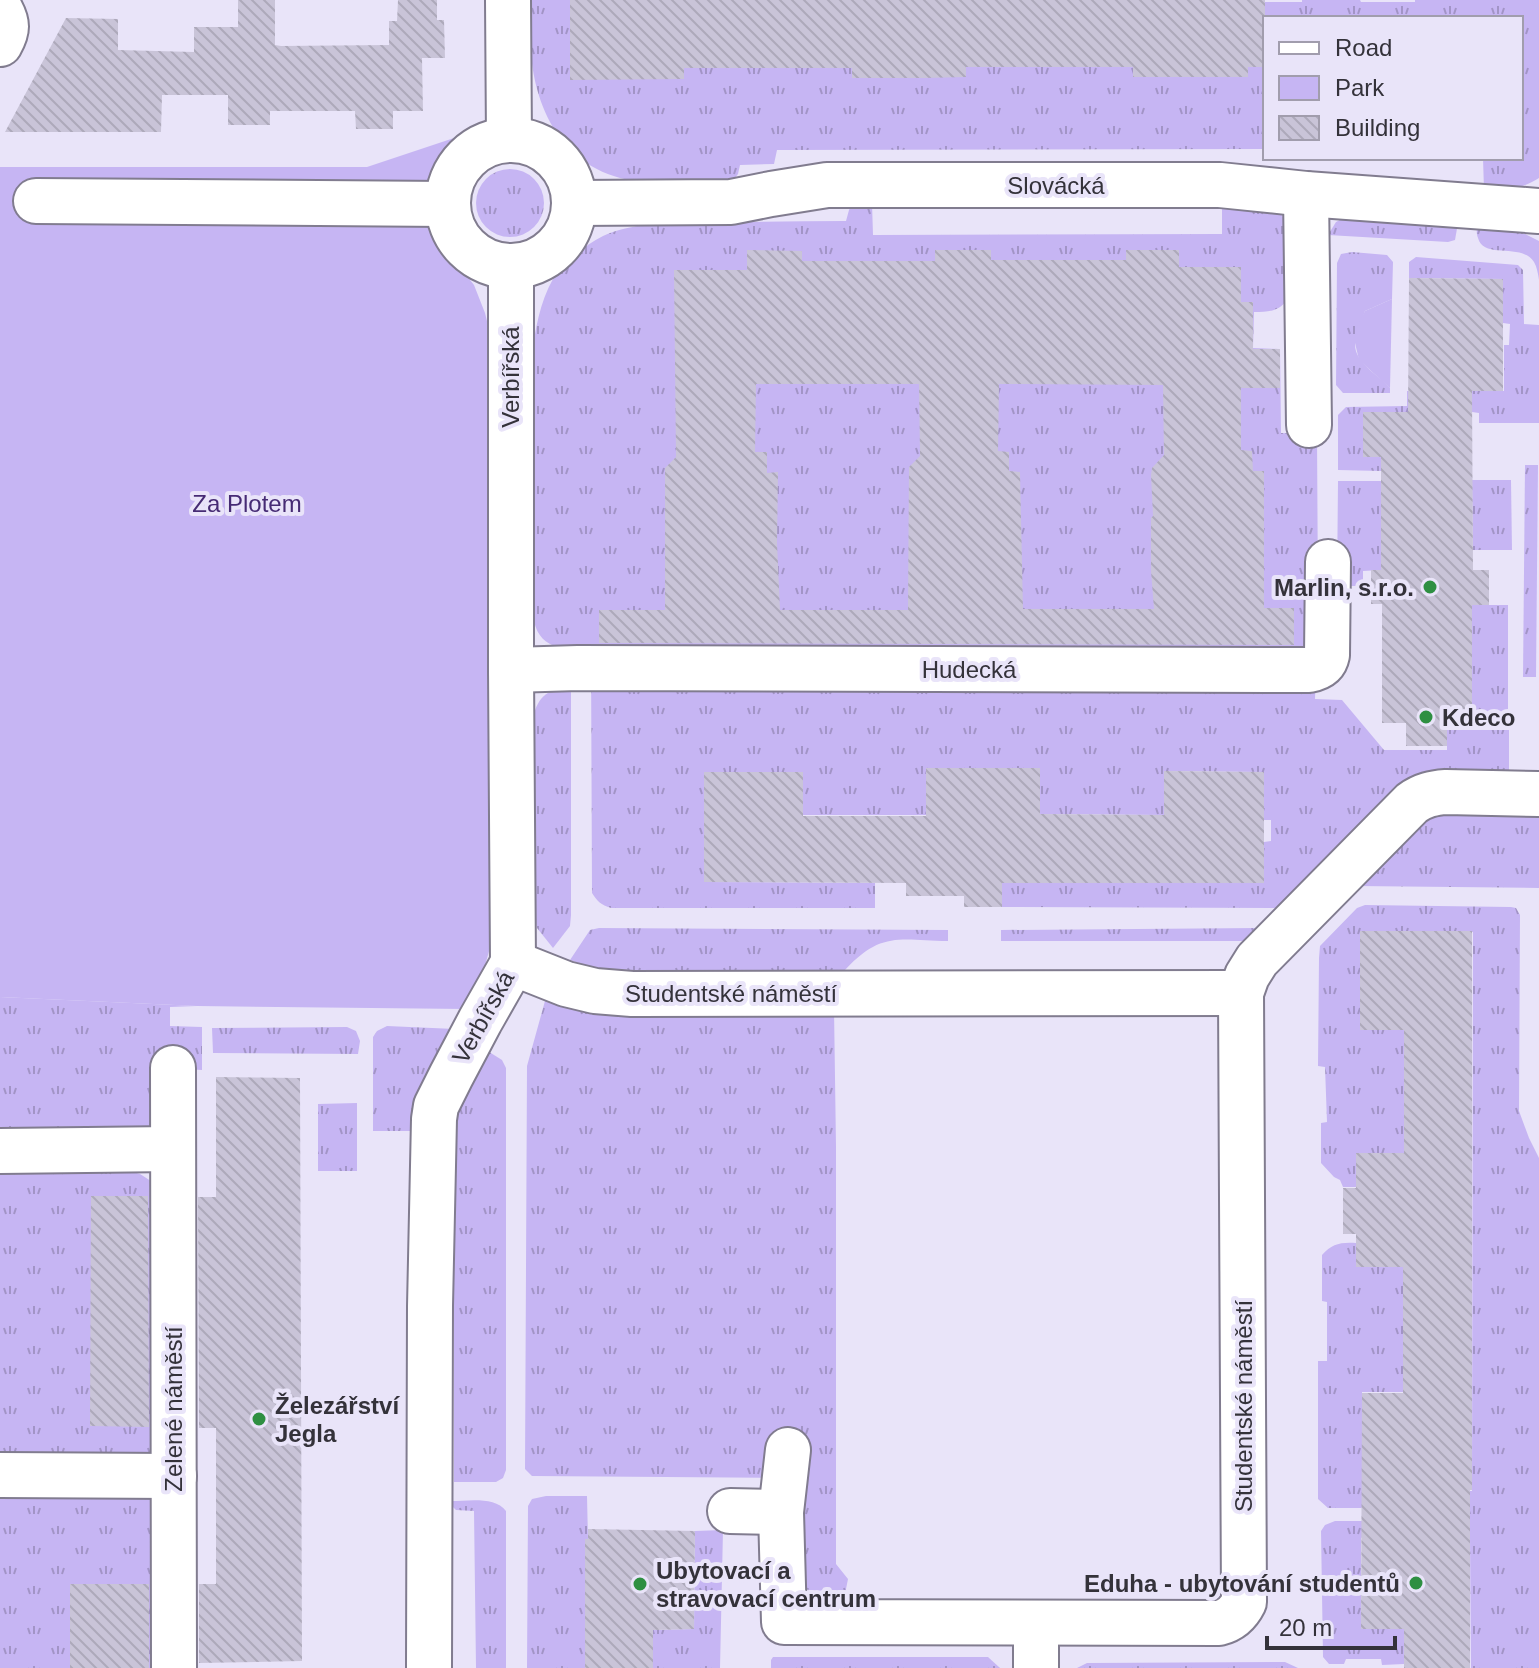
<svg xmlns="http://www.w3.org/2000/svg" width="1539" height="1668" viewBox="0 0 1539 1668" font-family="Helvetica,sans-serif">
  <defs>
    <pattern id="grass-tufts" width="24" height="20" patternUnits="userSpaceOnUse" patternTransform="scale(2)"><rect width="24" height="20" fill="#c6b5f3"/><path d="M3 7l-1-3M5 7V3M7 7l1-3M15 17l-1-3M17 17v-4M19 17l1-3" fill="none" stroke="#a294c6"/></pattern>
    <pattern id="building-back-hatch" width="6" height="6" patternUnits="userSpaceOnUse" patternTransform="scale(2)"><rect width="6" height="6" fill="#c9c4d8"/><path d="M-1 5l2 2M0 0l6 6M5-1l2 2" fill="none" stroke="#ada9ba"/></pattern>
  </defs>
  <rect width="100%" height="100%" fill="#e9e4f9"/>
  <!-- grass -->
  <g fill="url(#grass-tufts)">
    <path d="M 532,0 L 1248,0 L 1249,2 L 1302,2 L 1302,0 L 1360,0 L 1361,2 L 1415,2 L 1415,0 L 1539,0 L 1539,178 C 1521,190 1504,190 1484,190 L 1483,158 L 1521,158 L 1521,18 L 1265,18 L 1265,149 L 777,150 L 774,164 L 740,165 L 738,174 L 732,182 C 700,181 650,186 620,178 C 542,157 523,71 532,0 Z"/>
    <circle cx="510" cy="203" r="34"/>
    <path d="M 1222,201 L 1275,207 L 1283,217 L 1287,226 L 1287,300 C 1278,312 1268,312 1254,312 L 1253,348 L 1280,349 L 1281,433 L 1317,434 L 1318,598 L 1315,699 L 1342,700 L 1384,750 L 1447,750 L 1447,730 L 1509,730 L 1509,773 L 1440,775 L 1279,908 L 1002,907 L 1002,883 L 1263,883 L 1264,842 L 1271,841 L 1271,820 L 1264,820 L 1263,772 L 1164,771 L 1164,815 L 1040,814 L 1040,768 L 927,768 L 926,815 L 803,815 L 802,772 L 705,772 L 704,882 L 875,883 L 875,908 L 611,908 C 601,905 597,901 592,893 L 591,651 C 563,649 537,650 533,615 L 532,355 C 535,330 540,302 553,279 C 564,262 585,245 603,236 C 637,220 687,222 724,222 C 764,222 805,221 846,221 L 849,210 L 853,203 L 872,203 L 873,235 L 1222,234 Z"/>
    <path d="M 1348,216 L 1458,223 L 1455,240 L 1448,242 L 1328,235 L 1336,222 Z"/>
    <path d="M 1477,225 L 1517,230 L 1539,241 L 1539,280 C 1538,274 1537,267 1534,262 C 1521,242 1484,260 1478,238 C 1476,233 1477,229 1477,225 Z"/>
    <path d="M 1352,252 L 1387,255 L 1393,262 L 1392,299 L 1365,311 C 1362,320 1355,333 1355,343 C 1354,363 1378,374 1390,388 L 1390,393 L 1343,393 L 1336,385 L 1337,263 L 1341,254 Z"/>
    <path d="M 1416,257 L 1518,265 L 1523,270 L 1524,324 L 1539,325 L 1539,423 L 1479,423 L 1479,413 L 1472,412 L 1363,412 L 1363,456 L 1381,457 L 1381,471 L 1338,470 L 1338,415 L 1346,407 L 1407,406 L 1407,391 L 1504,391 L 1504,345 L 1509,345 L 1510,324 L 1503,323 L 1503,279 L 1409,278 L 1409,262 Z"/>
    <path d="M 1525,465 L 1538,465 L 1536,677 L 1523,677 Z"/>
    <path d="M 1472,480 L 1511,480 L 1512,550 L 1473,550 Z"/>
    <path d="M 1338,481 L 1381,481 L 1381,570 L 1363,571 L 1363,586 L 1337,586 Z"/>
    <path d="M 1472,605 L 1508,605 L 1508,720 L 1472,719 Z"/>
    <path d="M 571,686 L 571,915 L 570,926 L 553,948 L 537,928 L 534,913 L 532,723 C 536,698 546,689 571,686 Z"/>
    <path d="M 1439,810 L 1539,814 L 1539,888 L 1356,886 L 1420,820 Z"/>
    <path d="M 1365,905 L 1511,907 L 1516,908 L 1520,915 L 1519,1111 L 1529,1138 L 1539,1158 L 1539,1668 L 1471,1668 L 1470,1537 L 1401,1508 L 1328,1508 L 1318,1499 L 1318,1361 L 1327,1361 L 1327,1302 L 1322,1301 L 1322,1255 C 1332,1244 1340,1242 1356,1243 L 1356,1267 L 1403,1267 L 1403,1392 L 1362,1392 L 1362,1491 L 1472,1491 L 1473,932 L 1361,932 L 1404,1030 L 1404,1153 L 1356,1154 L 1356,1187 L 1343,1187 L 1340,1180 L 1334,1177 L 1321,1163 L 1321,1123 L 1327,1122 L 1325,1067 L 1318,1066 L 1319,958 L 1320,946 L 1357,908 Z"/>
    <path d="M 599,928 L 948,930 L 948,941 C 899,940 881,931 845,970 L 643,973 L 590,967 L 570,960 L 590,930 Z"/>
    <path d="M 1258,928 L 1248,941 L 1001,941 L 1001,930 Z"/>
    <path d="M 0,997 L 197,1006 L 170,1007 L 170,1026 L 202,1027 L 202,1070 L 184,1069 L 150,1128 L 0,1137 Z"/>
    <path d="M 545,1001 L 834,1008 L 836,1146 L 836,1564 L 848,1579 L 845,1594 L 838,1602 C 822,1601 814,1598 804,1586 L 789,1478 L 532,1476 L 525,1469 L 527,1066 Z"/>
    <path d="M 387,1026 L 455,1029 L 417,1131 L 373,1131 L 373,1037 L 377,1031 Z"/>
    <path d="M 347,1027 L 356,1031 L 360,1041 L 358,1054 L 213,1053 L 212,1028 Z"/>
    <path d="M 486,1050 L 502,1060 L 506,1068 L 506,1470 L 503,1478 L 496,1482 L 454,1482 L 454,1133 L 457,1115 Z"/>
    <path d="M 357,1103 L 357,1171 L 318,1171 L 318,1104 Z"/>
    <path d="M 0,1167 L 117,1167 L 140,1174 L 154,1183 L 163,1668 L 0,1668 Z"/>
    <path d="M 546,1496 L 587,1496 L 588,1539 L 585,1539 L 585,1668 L 527,1668 L 528,1506 L 532,1499 Z"/>
    <path d="M 451,1501 C 468,1501 495,1496 506,1511 L 506,1668 L 476,1668 L 474,1511 L 456,1510 L 451,1505 Z"/>
    <path d="M 1335,1521 L 1402,1521 L 1361,1538 L 1361,1628 L 1404,1629 L 1404,1664 L 1382,1665 L 1381,1659 L 1346,1659 L 1344,1664 L 1329,1664 L 1323,1657 L 1321,1531 L 1325,1525 Z"/>
    <path d="M 723,1530 L 720,1668 L 653,1668 L 653,1630 L 694,1629 L 695,1531 Z"/>
    <path d="M 773,1657 L 988,1657 L 1000,1668 L 771,1668 L 771,1660 Z"/>
    <path d="M 1285,1662 L 1298,1668 L 1077,1668 L 1087,1663 Z"/>
  </g>
  <!-- green -->
  <g fill="#c6b5f3">
    <path d="M 460,136 L 440,168 L 435,183 L 434,224 L 444,247 L 474,285 L 485,313 L 490,333 L 491,944 L 481,980 L 466,1009 L 197,1006 L 0,997 L 0,167 L 367,167 Z"/>
    <path d="M 1392,299 L 1390,388 L 1359,360 L 1355,343 L 1355,330 L 1365,311 Z"/>
  </g>
  <!-- building -->
  <g fill="url(#building-back-hatch)" fill-rule="evenodd">
    <path d="M 238,0 L 275,0 L 275,45 L 281,46 L 389,45 L 389,21 L 397,21 L 398,0 L 437,0 L 437,20 L 444,20 L 445,58 L 422,58 L 423,111 L 393,111 L 393,129 L 356,129 L 355,111 L 270,111 L 270,125 L 228,125 L 228,95 L 162,95 L 161,132 L 5,132 L 66,18 L 118,19 L 118,50 L 194,52 L 194,27 L 238,27 Z"/>
    <path d="M 570,0 L 1265,0 L 1265,67 L 1248,67 L 1248,77 L 1133,77 L 1133,67 L 966,67 L 966,77 L 925,78 L 852,78 L 852,68 L 684,68 L 684,79 L 570,80 Z"/>
    <path d="M 747,250 L 802,251 L 802,261 L 935,261 L 935,250 L 991,250 L 991,260 L 1126,260 L 1126,250 L 1179,250 L 1179,267 L 1241,267 L 1241,302 L 1253,302 L 1253,349 L 1280,349 L 1280,388 L 1241,388 L 1241,450 L 1252,451 L 1253,471 L 1264,471 L 1264,608 L 1294,608 L 1294,645 L 599,643 L 599,610 L 665,610 L 665,468 L 676,457 L 674,270 L 747,270 ZM 756,384 L 919,384 L 920,456 L 909,467 L 908,610 L 780,610 L 777,543 L 778,472 L 767,473 L 767,452 L 755,452 ZM 999,384 L 1163,385 L 1164,455 L 1152,468 L 1151,475 L 1153,516 L 1151,518 L 1151,571 L 1154,609 L 1023,609 L 1020,472 L 1009,471 L 1009,452 L 998,451 Z"/>
    <path d="M 1409,278 L 1503,279 L 1503,391 L 1472,391 L 1473,570 L 1489,570 L 1489,605 L 1472,605 L 1472,723 L 1447,723 L 1447,746 L 1406,746 L 1406,723 L 1382,723 L 1382,604 L 1371,604 L 1371,570 L 1381,570 L 1381,457 L 1363,457 L 1363,412 L 1408,412 Z"/>
    <path d="M 926,768 L 1040,768 L 1040,814 L 1164,815 L 1164,771 L 1264,772 L 1264,883 L 1002,883 L 1002,907 L 964,907 L 964,896 L 906,896 L 906,883 L 704,882 L 704,772 L 803,772 L 803,816 L 926,816 Z"/>
    <path d="M 1360,931 L 1472,931 L 1472,1490 L 1470,1490 L 1470,1668 L 1404,1668 L 1404,1629 L 1361,1629 L 1362,1393 L 1403,1393 L 1403,1267 L 1356,1267 L 1356,1234 L 1343,1234 L 1343,1188 L 1356,1188 L 1356,1153 L 1404,1153 L 1404,1030 L 1360,1030 Z"/>
    <path d="M 216,1077 L 300,1078 L 302,1661 L 199,1663 L 199,1584 L 216,1584 L 216,1428 L 199,1428 L 198,1197 L 216,1197 Z"/>
    <path d="M 91,1196 L 148,1196 L 149,1427 L 90,1426 Z"/>
    <path d="M 588,1529 L 695,1531 L 694,1629 L 653,1630 L 653,1668 L 585,1668 L 585,1539 L 588,1539 Z"/>
    <rect x="70" y="1584" width="79" height="84"/>
  </g>
  <g fill="none" stroke-linecap="round" stroke-linejoin="round">
    <!-- minor casing -->
    <g stroke="#817c8f" stroke-width="48">
      <g id="minor">
        <path d="M 508,0 L 509,140"/>
        <path d="M 0,9 C 8,23 8,30 0,44"/>
        <circle cx="511" cy="203" r="63"/>
        <path d="M 1306,194 L 1309,425"/>
        <path d="M 36,201 L 447,204"/>
        <path d="M 574,203 L 731,202 L 771,194 L 827,185 L 1220,185 L 1306,194 L 1539,211"/>
        <path d="M 511,670 L 578,668 L 1309,670 C 1319,668 1325,665 1327,655 L 1328,562"/>
        <path d="M 513,963 L 566,984 L 595,991 L 632,994 L 1241,993"/>
        <path d="M 173,1068 L 174,1668"/>
        <path d="M 0,1151 L 173,1149"/>
        <path d="M 788,1450 L 781,1512 L 784,1622 L 1219,1623 C 1231,1620 1238,1614 1244,1602 L 1241,993 L 1247,976 L 1257,960 L 1412,803 C 1423,795 1433,793 1446,792 L 1539,794"/>
        <path d="M 0,1475 L 174,1476"/>
        <path d="M 730,1511 L 781,1512"/>
        <path d="M 429,1668 L 430,1306 L 434,1119 L 436,1106 L 451,1076 L 480,1021 L 513,963 L 511,670 L 511,267"/>
        <path d="M 1036,1668 L 1036,1623"/>
      </g>
    </g>
    <!-- minor -->
    <use href="#minor" stroke="#fff" stroke-width="44"/>
  </g>
  <!-- markers -->
  <g fill="#2e8f42" stroke="#e9e4f9" stroke-width="3">
    <circle cx="1430" cy="587" r="8"/>
    <circle cx="1426" cy="717" r="8"/>
    <circle cx="259" cy="1419" r="8"/>
    <circle cx="1416" cy="1583" r="8"/>
    <circle cx="640" cy="1584" r="8"/>
  </g>
  <g text-anchor="middle" dominant-baseline="central" stroke-width="8" stroke-linejoin="round" paint-order="stroke">
    <!-- street labels -->
    <g font-size="24" fill="#34323a" stroke="#e9e4f9">
      <text x="1056" y="185">Slovácká</text>
      <text transform="translate(510 377) rotate(-90)">Verbířská</text>
      <text x="969" y="669">Hudecká</text>
      <text x="731" y="993">Studentské náměstí</text>
      <text transform="translate(483 1017) rotate(-61)">Verbířská</text>
      <text transform="translate(1243 1406) rotate(-90)">Studentské náměstí</text>
      <text transform="translate(173 1409) rotate(-90)">Zelené náměstí</text>
    </g>
    <!-- park labels -->
    <g font-size="24" fill="#462b74" stroke="#e9e4f9">
      <text x="247" y="503">Za Plotem</text>
    </g>
    <!-- poi labels -->
    <g font-size="24" font-weight="bold" fill="#34323a" stroke="#e9e4f9" text-anchor="start">
      <text x="1414" y="587" text-anchor="end">Marlin, s.r.o.</text>
      <text x="1442" y="717">Kdeco</text>
      <text x="275" y="1405">Železářství<tspan x="275" dy="28">Jegla</tspan></text>
      <text x="656" y="1570">Ubytovací a<tspan x="656" dy="28">stravovací centrum</tspan></text>
      <text x="1400" y="1583" text-anchor="end">Eduha - ubytování studentů</text>
    </g>
  </g>
  <!-- legend -->
  <rect x="1263" y="16" width="260" height="144" fill="#e9e4f9" stroke="#a19dad" stroke-width="2"/>
  <rect x="1279" y="42" width="40" height="12" fill="#ffffff" stroke="#a19dad" stroke-width="2"/>
  <text x="1335" y="56" font-size="24" fill="#34323a">Road</text>
  <rect x="1279" y="76" width="40" height="24" fill="#c6b5f3" stroke="#a19dad" stroke-width="2"/>
  <text x="1335" y="96" font-size="24" fill="#34323a">Park</text>
  <rect x="1279" y="116" width="40" height="24" fill="url(#building-back-hatch)" stroke="#a19dad" stroke-width="2"/>
  <text x="1335" y="136" font-size="24" fill="#34323a">Building</text>
  <!-- scale -->
  <path d="M1267 1636v12h128v-12" fill="none" stroke="#34323a" stroke-width="4"/>
  <text x="1279" y="1636" font-size="24" fill="#34323a" stroke="#e9e4f9" stroke-width="6" paint-order="stroke">20 m</text>
</svg>
